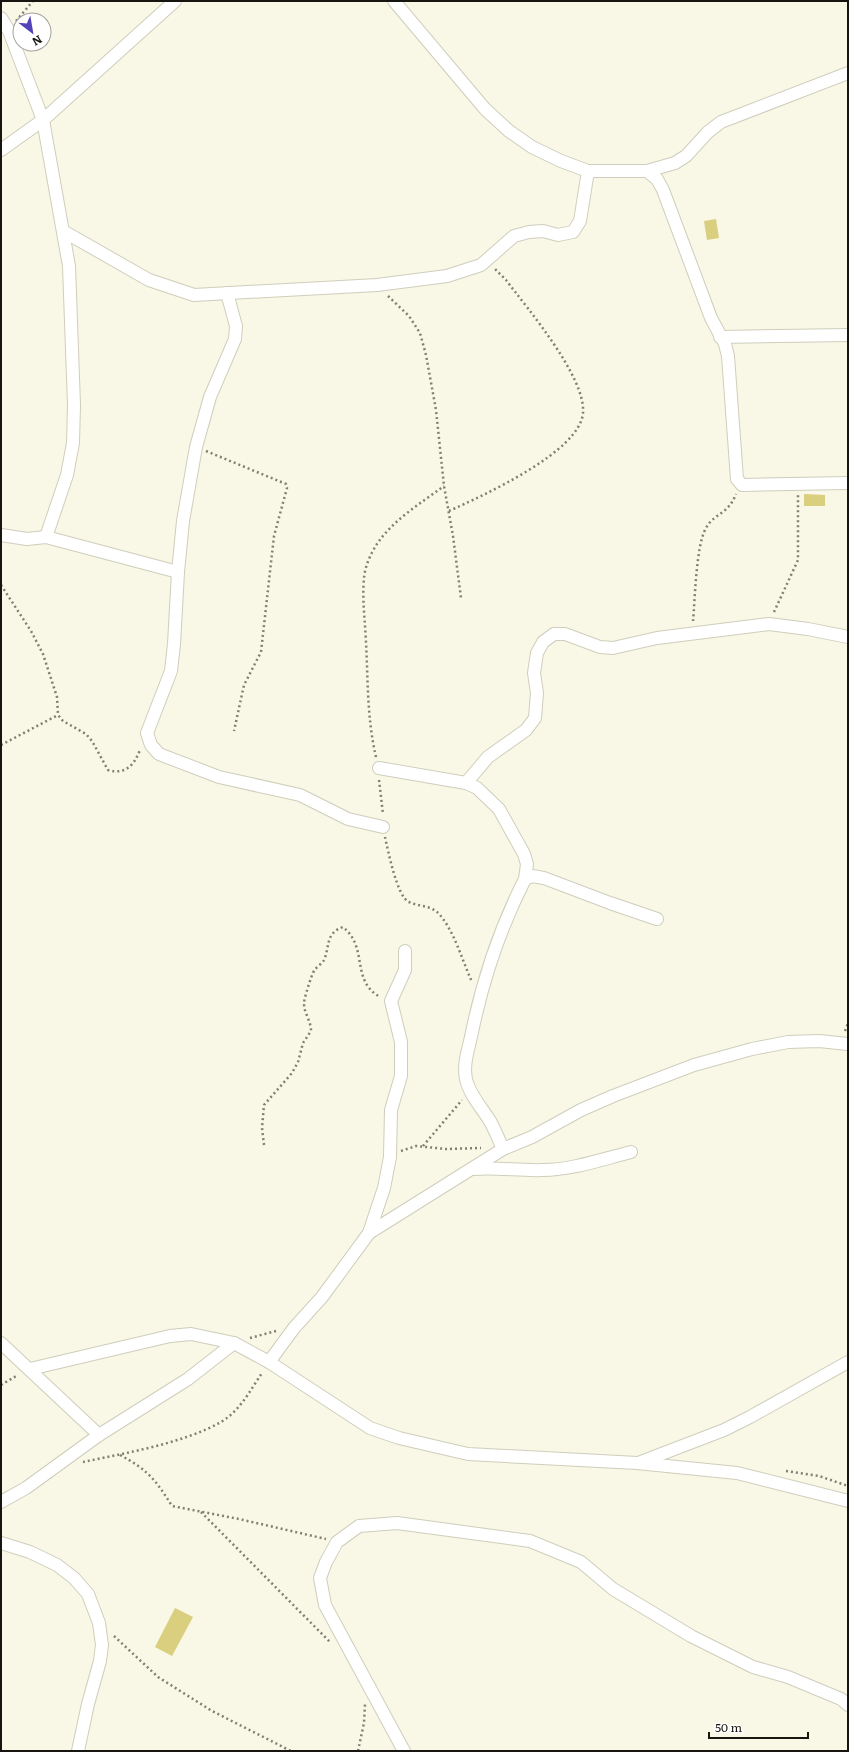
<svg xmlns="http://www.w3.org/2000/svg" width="849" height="1752" viewBox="0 0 849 1752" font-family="Literata,serif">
  <rect width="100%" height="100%" fill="#f9f7e5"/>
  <!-- building -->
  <g fill="#d9cf7f">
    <path d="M 716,219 L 719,238 L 707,240 L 704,221 Z"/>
    <path d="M 804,494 L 825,495 L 825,506 L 804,506 Z"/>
    <path d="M 175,1608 L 193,1617 L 172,1656 L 155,1647 Z"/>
  </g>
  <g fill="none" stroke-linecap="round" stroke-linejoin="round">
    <!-- street casing -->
    <g stroke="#cfcebc" stroke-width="14">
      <g id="street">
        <path d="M 394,1 L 485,109 L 509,131 L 532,147 L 561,161 L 588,171 L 647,171 L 675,163 L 686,156 L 708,132 L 721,122 L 848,73"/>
        <path d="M 1,18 L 9,31 L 43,120 L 69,266 L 74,405 L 73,443 L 67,475 L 46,537"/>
        <path d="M 1,150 L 43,120 L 175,1"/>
        <path d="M 647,171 L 657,179 L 663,190 L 711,318 L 725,344 L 728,356 L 737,479 L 742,485 L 848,483"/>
        <path d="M 63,231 L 149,280 L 194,295 L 377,285 L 447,276 L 481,265 L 514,236 L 529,232 L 543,231 L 558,235 L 573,232 L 580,221 L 588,171"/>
        <path d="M 227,293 L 236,326 L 235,339 L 210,397 L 196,447 L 183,521 L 178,572 L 174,644 L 171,671 L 147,733 L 151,745 L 159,754 L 219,777 L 300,795 L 348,819 L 383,827"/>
        <path d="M 720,337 L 848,335"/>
        <path d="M 1,535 L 27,539 L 46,537 L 178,572"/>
        <path d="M 379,768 L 466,783 L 477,788 L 499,809 L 524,854 L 527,864 L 525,879"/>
        <path d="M 466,783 L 488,757 L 526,730 L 535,718 L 537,693 L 534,673 L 537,653 L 543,642 L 554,634 L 565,634 L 600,647 L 613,648 L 657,638 L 769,624 L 808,629 L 848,637"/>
        <path d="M 503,1149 C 499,1140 495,1130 490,1121 C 482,1108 469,1094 466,1079 C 463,1065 468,1050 471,1037 C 482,982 500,928 525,879 L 532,876 L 544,878 L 610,903 L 657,919"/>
        <path d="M 473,1169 C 497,1167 520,1171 543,1170 C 572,1170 603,1159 631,1152"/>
        <path d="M 369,1233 L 384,1188 L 390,1157 L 391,1110 L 401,1076 L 401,1042 L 391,1001 L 405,970 L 405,951"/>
        <path d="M 1,1343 L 99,1435"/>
        <path d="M 269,1362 L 294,1328 L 322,1297 L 369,1233 L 503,1149 L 532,1137 L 581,1110 L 613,1096 L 694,1065 L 752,1049 L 788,1042 L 819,1041 L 848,1044"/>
        <path d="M 30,1369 L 170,1336 L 191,1334 L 234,1343 L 269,1362 L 370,1428 L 399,1438 L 468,1454 L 637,1463 L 737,1473 L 848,1501"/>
        <path d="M 638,1463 L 724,1430 L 750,1417 L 848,1362"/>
        <path d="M 1,1502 L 26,1488 L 99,1435 L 188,1379 L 234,1343"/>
        <path d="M 1,1543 L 30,1552 L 57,1565 L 74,1578 L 88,1594 L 99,1623 L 102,1645 L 100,1661 L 88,1704 L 78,1751"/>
        <path d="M 404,1751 L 325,1605 L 320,1578 L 326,1562 L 337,1542 L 359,1526 L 397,1523 L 530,1541 L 581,1562 L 613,1589 L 691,1636 L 753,1667 L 788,1677 L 841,1699 L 848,1705"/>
      </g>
    </g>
    <!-- path -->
    <g stroke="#817f73" stroke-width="2.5" stroke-dasharray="2 3" stroke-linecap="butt">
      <path d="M 16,21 L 33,1"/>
      <path d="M 388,296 L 409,316 L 420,333 L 426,355 L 436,410 L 444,486 L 453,536 L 461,598"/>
      <path d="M 206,451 L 286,484 L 287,488 L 274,536 L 261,652 L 244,685 L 234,731"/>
      <path d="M 449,511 C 482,496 580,452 583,413 C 586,377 527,308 506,280 L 495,269"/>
      <path d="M 1,585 L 31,631 L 43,654 L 57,697 L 58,715 L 63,721 L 86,734 L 92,741 L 108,770 C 126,775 134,765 140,750"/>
      <path d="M 774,612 L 798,560 L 798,495"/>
      <path d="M 693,621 C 695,600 696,545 706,528 C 714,513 728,515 736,494"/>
      <path d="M 1,745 L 58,715"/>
      <path d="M 376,757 C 367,719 368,680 366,642 C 365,620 362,599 364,578 C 365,566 371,553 377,544 C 393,520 421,503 444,486"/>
      <path d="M 379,780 L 383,814"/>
      <path d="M 385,837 C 388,850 397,897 409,902 C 420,907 432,905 440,915 C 455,933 462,960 472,982"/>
      <path d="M 845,1031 L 848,1023"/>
      <path d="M 264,1145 L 262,1128 L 264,1105 L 292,1073 L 298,1062 L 303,1043 L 311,1031 C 311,1021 304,1013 304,1004 C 303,1002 312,973 314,971 C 316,967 322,964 324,960 C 330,947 325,933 343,927 C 369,948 350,980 380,997"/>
      <path d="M 423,1146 L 462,1100"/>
      <path d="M 401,1151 L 416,1146 L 446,1149 L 481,1148"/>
      <path d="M 250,1338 L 276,1331"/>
      <path d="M 1,1385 L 18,1375"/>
      <path d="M 120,1455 C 148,1470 155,1479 172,1506 L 239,1519 L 326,1539"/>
      <path d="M 83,1462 C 126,1453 184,1443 221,1422 C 240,1411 251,1389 262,1373"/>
      <path d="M 786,1471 L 819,1476 L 848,1486"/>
      <path d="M 201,1512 L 330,1642"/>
      <path d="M 114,1636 L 158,1677 L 212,1711 L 291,1751"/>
      <path d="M 358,1751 L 364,1723 L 365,1704"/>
    </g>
    <!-- street -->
    <use href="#street" stroke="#fff" stroke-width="12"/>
  </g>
  <!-- border -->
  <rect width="849" height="1752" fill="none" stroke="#16150f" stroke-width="4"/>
  <!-- north arrow -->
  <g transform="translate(32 32) rotate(149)"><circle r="19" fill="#ffffff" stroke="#a2a19f"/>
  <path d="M0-3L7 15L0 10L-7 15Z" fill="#5243bb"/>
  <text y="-6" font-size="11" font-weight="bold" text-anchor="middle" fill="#16150f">N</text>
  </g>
  <!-- scale -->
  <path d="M709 1732v6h99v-6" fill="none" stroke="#16150f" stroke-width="2"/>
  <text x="715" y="1732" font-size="12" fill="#16150f" stroke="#ffffff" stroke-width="3" paint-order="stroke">50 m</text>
</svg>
